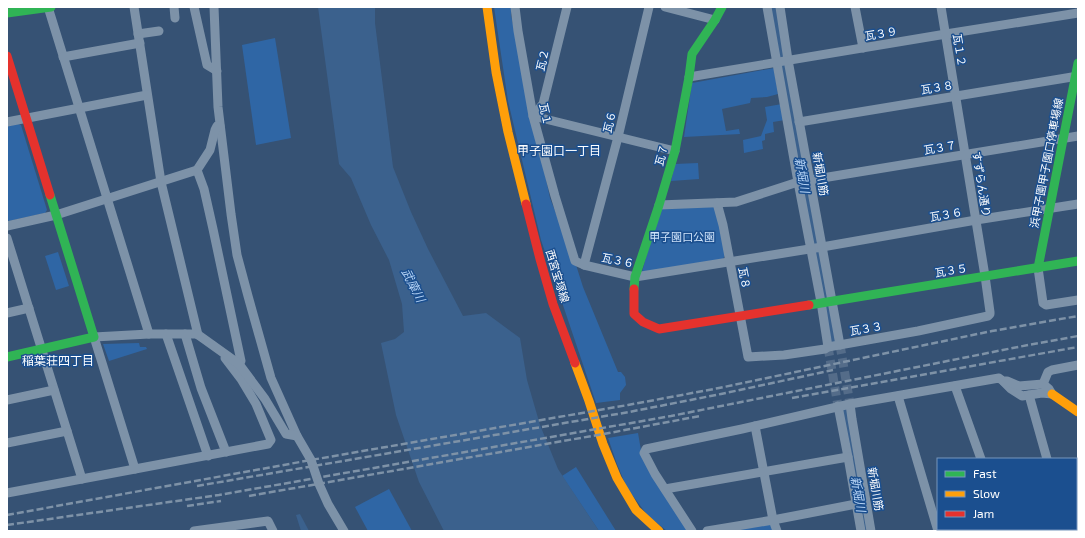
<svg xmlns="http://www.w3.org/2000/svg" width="1085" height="538" font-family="'Exo 2','Noto Sans JP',sans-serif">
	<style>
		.green { fill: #2f66a5 }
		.water { fill: #3b618d }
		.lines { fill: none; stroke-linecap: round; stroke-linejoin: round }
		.river { stroke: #3b618d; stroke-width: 14 }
		.street-tunnel { stroke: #546c89; stroke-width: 9; stroke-dasharray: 9 4.5; stroke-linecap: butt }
		.street { stroke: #7d92a8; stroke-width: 9 }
		.fast { stroke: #30b455; stroke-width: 9 }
		.slow { stroke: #ff9f0a; stroke-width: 9 }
		.jam { stroke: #e5322d; stroke-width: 9 }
		.rail { stroke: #7e92a7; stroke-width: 2.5; stroke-dasharray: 7 3; stroke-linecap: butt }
		.labels { text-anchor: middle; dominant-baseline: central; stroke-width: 3; stroke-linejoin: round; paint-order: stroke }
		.street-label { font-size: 11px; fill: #fff; stroke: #1b4f8f }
		.park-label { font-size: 11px; fill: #cfe3fa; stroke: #1b4f8f }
		.neighbourhood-label { font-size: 12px; fill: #fff; stroke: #1b4f8f }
		.water-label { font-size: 12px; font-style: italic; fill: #b5d3f5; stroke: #1b4f8f }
	</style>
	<rect width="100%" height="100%" fill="#365274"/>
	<g class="green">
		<path d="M494,7H512L511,15L550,198L577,268L583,287L618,372H621L625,377L626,385L620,393V400L596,403L541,240L508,101Z"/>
		<path d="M275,38L291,138L256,145L242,45Z"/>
		<path d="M774,68L778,94L767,97L751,98L750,103L722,109L726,131L739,129L740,134L684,137L692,83Z"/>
		<path d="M782,104L785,120L773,122L774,132L765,134V140L762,141L763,149L744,153L743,140L761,136L767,120L765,107Z"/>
		<path d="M18,124L21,125L47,210L45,213L9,221L7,220V126Z"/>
		<path d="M698,163L699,179L671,181L675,164Z"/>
		<path d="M660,206H712L716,209L725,255L723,259L642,272Z"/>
		<path d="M58,252L69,286L56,290L45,256Z"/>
		<path d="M139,343L140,347H146L147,349L109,361L103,344Z"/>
		<path d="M638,433L642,456L689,531H667L648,516L627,488L617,464L608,438Z"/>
		<path d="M576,467L616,531H599L562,476Z"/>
		<path d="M389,489L412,531H368L355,507Z"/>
		<path d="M770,524L774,531H728Z"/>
	</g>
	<g class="water">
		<path d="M318,7H375V23L393,167L411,212L428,249L463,316L486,313L520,338L527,380L540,425L558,469L599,531H444L419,482L396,415L381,343L395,339L404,332L402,304L389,260L371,225L351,178L339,164Z"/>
		<path d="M300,514L309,531H301L296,515Z"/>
	</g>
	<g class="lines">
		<g class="river">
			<path d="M772,7L833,343"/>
			<path d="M845,410L866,531"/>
		</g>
		<g class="street-tunnel">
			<path d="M840,345L850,404"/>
			<path d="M828,347L838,406"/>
		</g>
		<g class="street">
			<path d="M48,7L149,334"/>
			<path d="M134,7L161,182L198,335"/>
			<path d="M174,7L175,18"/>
			<path d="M194,7L207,65L217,71"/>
			<path d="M214,7L218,107L231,214L237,255L248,296L271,378L297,436L311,460L319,484L328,504L344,531"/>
			<path d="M515,7L518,31L533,116L555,196L575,261L584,265L635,277L822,247L976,220L1078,204"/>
			<path d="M567,7L543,104L533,116L675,151"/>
			<path d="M665,7L715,20"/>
			<path d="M767,7L798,182L821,302L828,347"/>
			<path d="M780,7L788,60L840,345"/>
			<path d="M855,7L863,48"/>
			<path d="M138,34L159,31"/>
			<path d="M63,57L140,43"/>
			<path d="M689,77L946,34L1078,13"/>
			<path d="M7,122L147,95"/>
			<path d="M799,122L1078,76"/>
			<path d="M197,170L210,150L215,130L217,126H220"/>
			<path d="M717,203L723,225L748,357L784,355L825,349L828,347L918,331L988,316L990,314V312L985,276L941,7"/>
			<path d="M659,205L736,202L798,182L1078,136"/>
			<path d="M7,226L56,215L197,170L204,189L213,229L241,361L239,364"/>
			<path d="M7,238L82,479"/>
			<path d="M584,265L618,137L649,7"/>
			<path d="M1038,268L1043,303L1046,305L1078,300"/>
			<path d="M7,313L29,308"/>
			<path d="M166,334L208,456"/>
			<path d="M185,334L201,388L226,452"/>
			<path d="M1004,382L1011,389L1022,396L1042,393L1052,394"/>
			<path d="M1043,384L1048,372L1052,370L1078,365"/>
			<path d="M955,386L981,459"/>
			<path d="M1029,395L1047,459"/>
			<path d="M898,396L938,531"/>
			<path d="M7,400L54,390"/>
			<path d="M850,404L852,419L871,531"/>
			<path d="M838,406L848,457L861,531"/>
			<path d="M755,426L773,520L777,531"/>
			<path d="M7,443L67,431"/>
			<path d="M135,469L268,444L271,440L256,404L241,379L225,358"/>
			<path d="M665,489L848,457"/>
			<path d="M7,493L135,469L94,337L149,334H197L239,364L265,399L286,434L297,436"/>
			<path d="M1076,494H1078"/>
			<path d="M1007,529V531"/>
			<path d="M1068,529V531"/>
			<path d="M194,531L268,521L273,531"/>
			<path d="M692,531L655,474L644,453L646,449L742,429L850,404L999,378L1003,381H1007L1019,386L1043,384L1049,389L1052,394"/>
			<path d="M707,531L773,520L856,504"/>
			<path d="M967,531L972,529"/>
		</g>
		<g class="fast">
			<path d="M7,13L51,7"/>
			<path d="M1038,268L1078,63"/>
			<path d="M634,289L635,277L659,205L675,151L689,77L692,54L715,20L722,7"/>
			<path d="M809,305L1078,261"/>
			<path d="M7,357L94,337L50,195"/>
		</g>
		<g class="slow">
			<path d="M487,7L496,72L508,132L526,204"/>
			<path d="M575,363L589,401L603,444L617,478L636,510L659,531"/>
			<path d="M1052,394L1078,412"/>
		</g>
		<g class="jam">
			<path d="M7,56L50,195"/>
			<path d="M526,204L540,259L553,304L575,363"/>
			<path d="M634,289V314L643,322L659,329L809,305"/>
		</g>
		<g class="rail">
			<path d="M792,398L1078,347"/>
			<path d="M197,486L629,412L721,394L833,370"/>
			<path d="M249,496L609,433L700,416"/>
			<path d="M187,506L221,501"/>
			<path d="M7,515L311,460L628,405L719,388L992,331L1078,316"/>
			<path d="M7,525L219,495L671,416L1028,345L1078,336"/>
		</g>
	</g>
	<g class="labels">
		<g class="street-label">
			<text transform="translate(881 33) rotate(-10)">瓦３９</text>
			<text transform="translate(960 50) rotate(81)">瓦１２</text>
			<text transform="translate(542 60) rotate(-76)">瓦２</text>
			<text transform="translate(937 87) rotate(-9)">瓦３８</text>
			<text transform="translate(546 114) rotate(77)">瓦１</text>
			<text transform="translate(609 122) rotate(-76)">瓦６</text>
			<text transform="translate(940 147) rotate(-10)">瓦３７</text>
			<text transform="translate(661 155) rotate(-75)">瓦７</text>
			<text transform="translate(1046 163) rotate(-79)">浜甲子園甲子園口停車場線</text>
			<text transform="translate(821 174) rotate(80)">新堀川筋</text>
			<text transform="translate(982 184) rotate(81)">すずらん通り</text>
			<text transform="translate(946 214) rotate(-10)">瓦３６</text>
			<text transform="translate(618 260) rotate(11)">瓦３６</text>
			<text transform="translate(951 270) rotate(-9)">瓦３５</text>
			<text transform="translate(558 276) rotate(73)">西宮宝塚線</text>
			<text transform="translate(745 278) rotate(79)">瓦８</text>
			<text transform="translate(866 328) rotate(-10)">瓦３３</text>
			<text transform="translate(876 489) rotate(80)">新堀川筋</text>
		</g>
		<g class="park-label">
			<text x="682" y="236">甲子園口公園</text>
		</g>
		<g class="neighbourhood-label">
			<text x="559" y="150">甲子園口一丁目</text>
			<text x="58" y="360">稲葉荘四丁目</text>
		</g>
		<g class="water-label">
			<text transform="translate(803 175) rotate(80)">新堀川</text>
			<text transform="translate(414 285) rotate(63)">武庫川</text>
			<text transform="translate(859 494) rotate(80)">新堀川</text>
		</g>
	</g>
	<rect width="1085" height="538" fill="none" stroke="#ffffff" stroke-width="16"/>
	<rect x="937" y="458" width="140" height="72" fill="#1b4f8f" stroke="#7695bc"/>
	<rect x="945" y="471" width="20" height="6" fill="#30b455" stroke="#7695bc"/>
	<text x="973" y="478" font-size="12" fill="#ffffff">Fast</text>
	<rect x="945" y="491" width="20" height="6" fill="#ff9f0a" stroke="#7695bc"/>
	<text x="973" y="498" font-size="12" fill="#ffffff">Slow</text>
	<rect x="945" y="511" width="20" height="6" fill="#e5322d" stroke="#7695bc"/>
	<text x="973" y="518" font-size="12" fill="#ffffff">Jam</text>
</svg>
